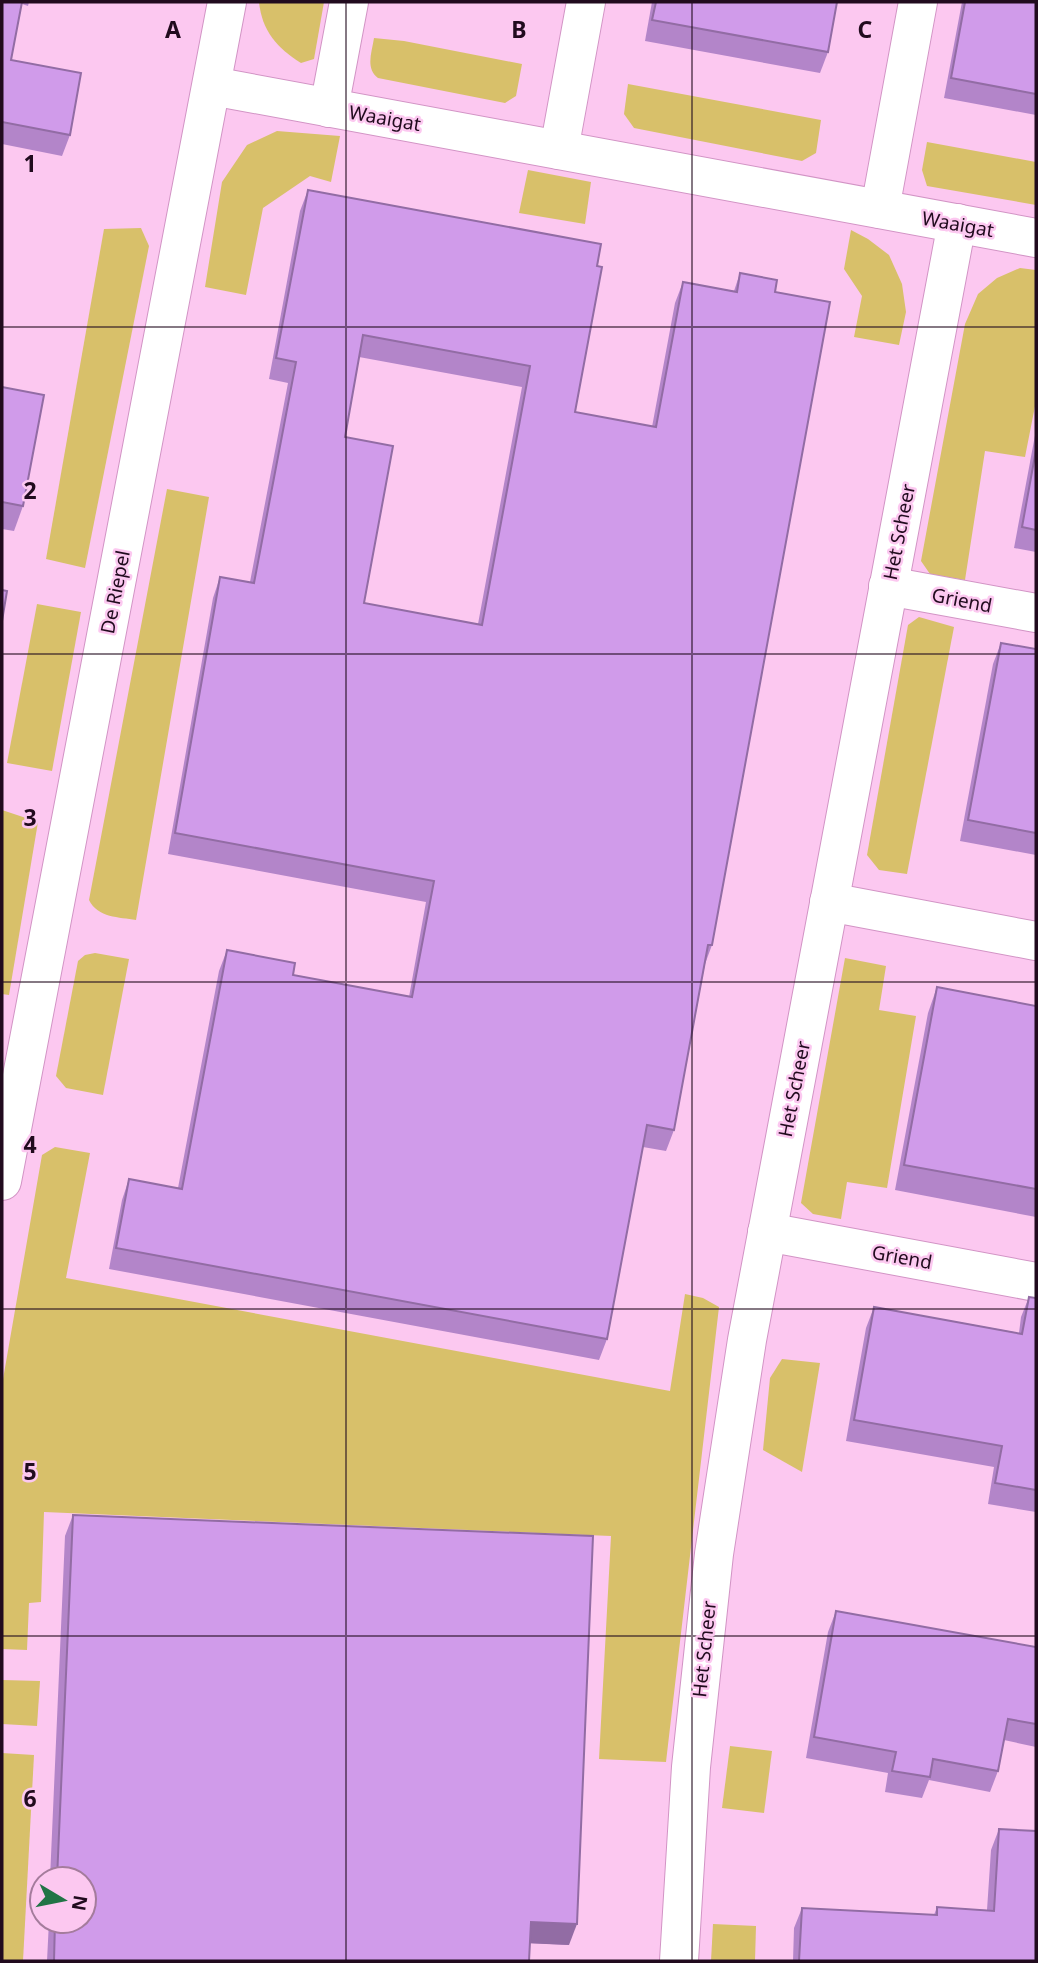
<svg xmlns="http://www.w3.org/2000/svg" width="1038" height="1963" font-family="'Noto Sans',sans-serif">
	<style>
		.green { fill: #d8c06a }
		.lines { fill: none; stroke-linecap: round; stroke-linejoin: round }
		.minor-casing { stroke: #d294c5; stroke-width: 40 }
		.minor { stroke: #fff; stroke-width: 38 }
		.wall { fill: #b385c9; fill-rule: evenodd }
		.shaded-wall { fill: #926ca4 }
		.building { fill: #d09bea; stroke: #926ca4; stroke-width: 2; fill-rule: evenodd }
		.grid { fill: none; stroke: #210b1e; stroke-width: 2; stroke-opacity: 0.55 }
		.labels { text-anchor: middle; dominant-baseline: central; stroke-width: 5; stroke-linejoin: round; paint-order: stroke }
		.street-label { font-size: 19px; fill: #210b1e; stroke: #fcc8f0 }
		.grid-label { font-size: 23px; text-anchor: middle; font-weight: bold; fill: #210b1e; stroke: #fcc8f0; stroke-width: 5; stroke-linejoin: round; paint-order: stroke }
	</style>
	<rect width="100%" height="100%" fill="#fcc8f0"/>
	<g class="green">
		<path d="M259,2H324L314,59L301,63C277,48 262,31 259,2Z"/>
		<path d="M374,38L404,41L522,64L516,96L505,103L378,78C365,68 372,52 374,38Z"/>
		<path d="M628,84L821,120L816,153L802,161L634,128L624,114Z"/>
		<path d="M277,131L340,136L331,182L310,176L263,208L246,295L205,287L222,182L247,145Z"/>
		<path d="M927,142L1036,162V205L927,186L922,170Z"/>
		<path d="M528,170L591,182L585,224L519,213Z"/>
		<path d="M141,228L149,246L85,568L46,559L104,229Z"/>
		<path d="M851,230L868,239L889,255L902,284L906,312L899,345L854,337L862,296L844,269Z"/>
		<path d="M1020,268L1036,270V401L1025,457L985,451L965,580L930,574L921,561L965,324L978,294L997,278Z"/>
		<path d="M167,489L209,497L136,920C119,917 98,918 89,900Z"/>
		<path d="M37,604L81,612L52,771L7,763Z"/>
		<path d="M919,617L954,627L907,874L879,870L867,855L908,625Z"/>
		<path d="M2,810L38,822L9,995L2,994Z"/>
		<path d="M95,953L129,959L103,1095L66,1088L56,1076L78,961L85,955Z"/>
		<path d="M845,958L886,966L879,1010L916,1016L887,1188L847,1182L841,1219L813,1214L801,1203Z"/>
		<path d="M55,1147L90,1153L66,1278L670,1391L685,1294L703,1298L719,1307L666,1762L599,1759L611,1536L44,1512L41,1602L29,1603L27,1650L2,1649V1385L42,1155Z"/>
		<path d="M782,1359L820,1363L802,1472L763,1450L770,1378Z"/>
		<path d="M2,1680L40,1681L37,1726L2,1724Z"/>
		<path d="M730,1746L772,1751L764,1813L722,1808Z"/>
		<path d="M2,1753L34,1755L23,1961H2Z"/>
		<path d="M713,1924L756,1926L755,1961H711Z"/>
	</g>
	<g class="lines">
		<g class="minor-casing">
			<g id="minor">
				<path d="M212,86L1036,238"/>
				<path d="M329,108L349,2"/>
				<path d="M559,150L586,2"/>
				<path d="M880,209L918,2"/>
				<path d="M888,586L1036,613"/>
				<path d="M829,902L1036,941"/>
				<path d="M2,1181L227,2"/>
				<path d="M767,1232L1036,1282"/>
				<path d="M679,1961L691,1767L714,1554L747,1340L957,223"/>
			</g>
		</g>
		<use href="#minor" class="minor"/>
	</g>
	<g class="wall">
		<path d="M2,2H29L28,6L22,4L11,60L70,135L62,156L2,144Z"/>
		<path d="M652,2H837L828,52L820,73L645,41Z"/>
		<path d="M962,2H1036V115L944,98Z"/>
		<path d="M308,190L601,244L575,412L652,427L675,303L683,282L734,291L740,273L775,292L712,945L705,964L674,1130L666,1151L643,1147L607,1339L599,1360L109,1269L122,1200L129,1179L178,1188L219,971L227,950L293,975L409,997L426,902L168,854L213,598L220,577L250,582L288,383L269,379L300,211ZM359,357L522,387L478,624L364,603L345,437Z"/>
		<path d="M2,387L23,506L14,531L2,529Z"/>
		<path d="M1036,430V552L1014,548Z"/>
		<path d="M1001,643L1036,649V855L960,841L993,664Z"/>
		<path d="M937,987L1036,1006V1217L895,1190L928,1013Z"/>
		<path d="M1029,1297L1036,1298V1512L988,1504L994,1467L846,1441L866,1328L874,1307L1019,1333L1021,1317Z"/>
		<path d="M73,1515L569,1945L530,1943L529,1961H47L49,1921H84V1879H50L65,1536Z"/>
		<path d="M836,1611L1036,1647V1747L1004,1740L998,1771L990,1792L929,1780L922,1798L885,1792L888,1773L806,1758L828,1632Z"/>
		<path d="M999,1829L1036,1961H793L794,1928L802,1908L934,1915L937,1907L987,1910L991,1850Z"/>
	</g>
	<path class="shaded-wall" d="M531,1922L577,1924L569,1945L523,1943Z"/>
	<g class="building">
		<path d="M2,2H22L11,60L81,73L70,135L2,122Z"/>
		<path d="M656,2H837L828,52L652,20Z"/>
		<path d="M965,2H1036V94L951,78Z"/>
		<path d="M308,190L601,244L597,266L602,267L575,412L656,427L683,282L737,292L740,273L777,280L775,292L830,302L712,945H708L674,1130L647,1125L607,1339L116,1248L129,1179L182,1189L227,950L295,963L293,975L412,997L434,881L175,833L220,577L254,583L296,362L276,358ZM363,335L530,366L482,625L364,603L393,446L345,437Z"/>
		<path d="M2,387L44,395L23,506L2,502Z"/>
		<path d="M1036,450V530L1022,527Z"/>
		<path d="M2,590L7,591L2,621Z"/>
		<path d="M1001,643L1036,649V833L968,820Z"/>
		<path d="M937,987L1036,1006V1189L904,1165Z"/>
		<path d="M1029,1297L1036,1298V1490L995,1483L1002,1446L854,1420L874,1307L1022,1334Z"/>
		<path d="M73,1515L593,1536L577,1924L531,1922L529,1961H54L55,1921H84V1879H57Z"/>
		<path d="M836,1611L1036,1647V1724L1008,1719L998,1771L933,1759L930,1777L892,1771L896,1752L814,1737Z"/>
		<path d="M999,1829L1036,1831V1961H799L802,1908L937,1915V1907L994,1911Z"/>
	</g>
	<path class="grid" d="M346,2V1961M692,2V1961M2,327H1036M2,654H1036M2,982H1036M2,1309H1036M2,1636H1036"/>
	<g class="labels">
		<g class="street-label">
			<text transform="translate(385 118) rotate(10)">Waaigat</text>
			<text transform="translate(958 224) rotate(10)">Waaigat</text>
			<text transform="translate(899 532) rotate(-79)">Het Scheer</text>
			<text transform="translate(115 592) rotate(-79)">De Riepel</text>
			<text transform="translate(962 600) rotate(11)">Griend</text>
			<text transform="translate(794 1089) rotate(-79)">Het Scheer</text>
			<text transform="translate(902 1257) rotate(10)">Griend</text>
			<text transform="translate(704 1649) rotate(-84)">Het Scheer</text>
		</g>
	</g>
	<g class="grid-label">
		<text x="173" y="38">A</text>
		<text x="519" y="38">B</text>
		<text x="865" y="38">C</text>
		<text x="30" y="172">1</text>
		<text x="30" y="499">2</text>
		<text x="30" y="826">3</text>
		<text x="30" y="1153">4</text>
		<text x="30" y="1480">5</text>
		<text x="30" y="1807">6</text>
	</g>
	<rect width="1038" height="1963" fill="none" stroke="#210b1e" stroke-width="7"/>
	<g transform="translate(63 1900) rotate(100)"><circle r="33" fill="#fcc8f0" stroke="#a47c9c" stroke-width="2"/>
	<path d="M0-5L12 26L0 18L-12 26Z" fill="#217446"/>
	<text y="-10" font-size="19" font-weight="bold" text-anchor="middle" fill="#210b1e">N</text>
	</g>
</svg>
